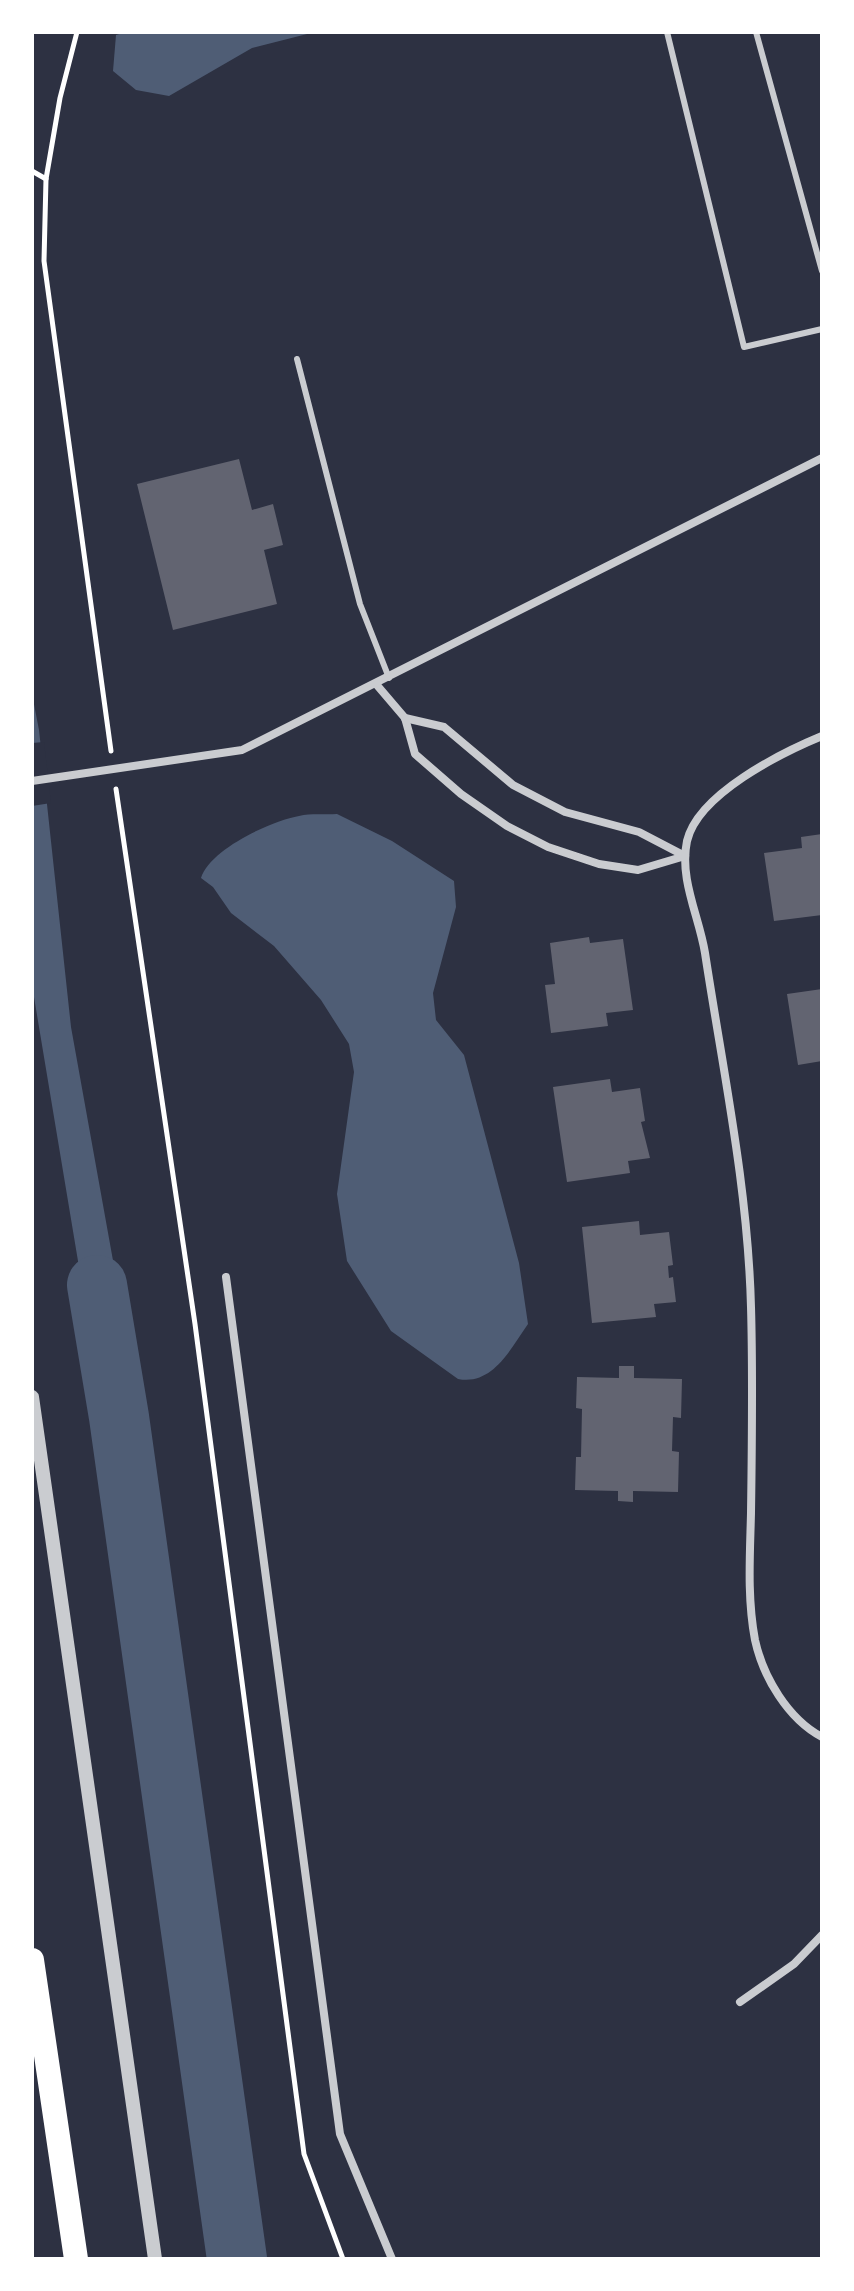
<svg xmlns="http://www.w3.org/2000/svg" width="854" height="2291" font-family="Helvetica,sans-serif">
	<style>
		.water { fill: #4f5d75 }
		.pier { fill: #2d3142 }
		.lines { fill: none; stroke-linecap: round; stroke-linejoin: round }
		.river { stroke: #4f5d75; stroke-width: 60 }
		.building { fill: #626471 }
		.path { stroke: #fff; stroke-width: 5 }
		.service { stroke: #caccd0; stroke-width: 6 }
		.minor { stroke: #caccd0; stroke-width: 8 }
		.tertiary { stroke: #caccd0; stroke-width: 14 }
		.motorway { stroke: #fff; stroke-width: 24 }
	</style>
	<rect width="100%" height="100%" fill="#2d3142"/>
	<g class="water">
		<path d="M126,32H315L252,48L169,96L136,90L113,71L116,35Z"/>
		<path d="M32,694L39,730L71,1027L130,1355L111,1367L91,1339L32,985Z"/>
		<path d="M337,814L392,841L454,881L456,907L433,993L436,1020L464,1055L519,1263L528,1324C511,1348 493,1386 458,1379L391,1331L347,1261L337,1194L354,1072L349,1044L321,1000L274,946L231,913L213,887L201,878C210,849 271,821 299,816C311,813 325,815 337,814Z"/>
	</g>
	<g class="pier">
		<path d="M44,742L51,803L32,806V743Z"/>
		<path d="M117,1266L123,1297L81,1304L75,1271Z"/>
	</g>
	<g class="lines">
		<path class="river" d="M97,1285L119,1417L237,2259"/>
	</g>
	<g class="building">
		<path d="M239,459L252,510L273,504L283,545L264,550L277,604L173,630L137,484Z"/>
		<path d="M822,834V915L774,921L764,853L802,848L801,837Z"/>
		<path d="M589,937L590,943L623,939L633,1010L606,1013L608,1026L551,1033L545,985L555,984L550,943Z"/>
		<path d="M822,989V1061L798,1065L787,994Z"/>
		<path d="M610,1079L612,1092L640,1088L645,1121L641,1122L650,1158L628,1161L630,1173L567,1182L553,1087Z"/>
		<path d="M639,1221L640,1235L669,1232L673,1265L668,1266L669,1278L673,1277L676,1302L654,1304L656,1317L592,1323L582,1227Z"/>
		<path d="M619,1366H634V1378L682,1379L681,1418L673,1417L672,1451L679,1452L678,1492L633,1491V1502L618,1501V1491L575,1490L576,1457H581L582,1409L576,1408L577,1377L619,1378Z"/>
	</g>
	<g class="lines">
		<g class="path">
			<path d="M77,32L60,98L46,179L44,261L111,751"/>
			<path d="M32,171L46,179"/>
			<path d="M116,789L195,1324L304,2154L343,2259"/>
		</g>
		<g class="service">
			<path d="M667,32L744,347L822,329"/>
			<path d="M756,32L822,271"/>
			<path d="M297,359L360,604L389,678"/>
		</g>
		<g class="minor">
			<path d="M376,684L405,718L415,754L461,794L507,826L548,847L599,864L638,870L685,856"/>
			<path d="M405,718L444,727L513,785L565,812L639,832L685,856"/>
			<path d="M822,736C781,753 698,794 687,841C679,879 699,916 705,953C723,1071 748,1188 751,1307C753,1376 752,1445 751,1513C750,1555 747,1598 755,1640C763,1677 788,1719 822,1737"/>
			<path d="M32,781L242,750L822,458"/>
			<path d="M226,1277L340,2134L392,2259"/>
			<path d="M740,2002L794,1964L822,1935"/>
		</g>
		<path class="tertiary" d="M32,1397L155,2259"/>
		<path class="motorway" d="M32,1960L76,2259"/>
	</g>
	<rect width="854" height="2291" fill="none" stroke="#ffffff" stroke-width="68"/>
</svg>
